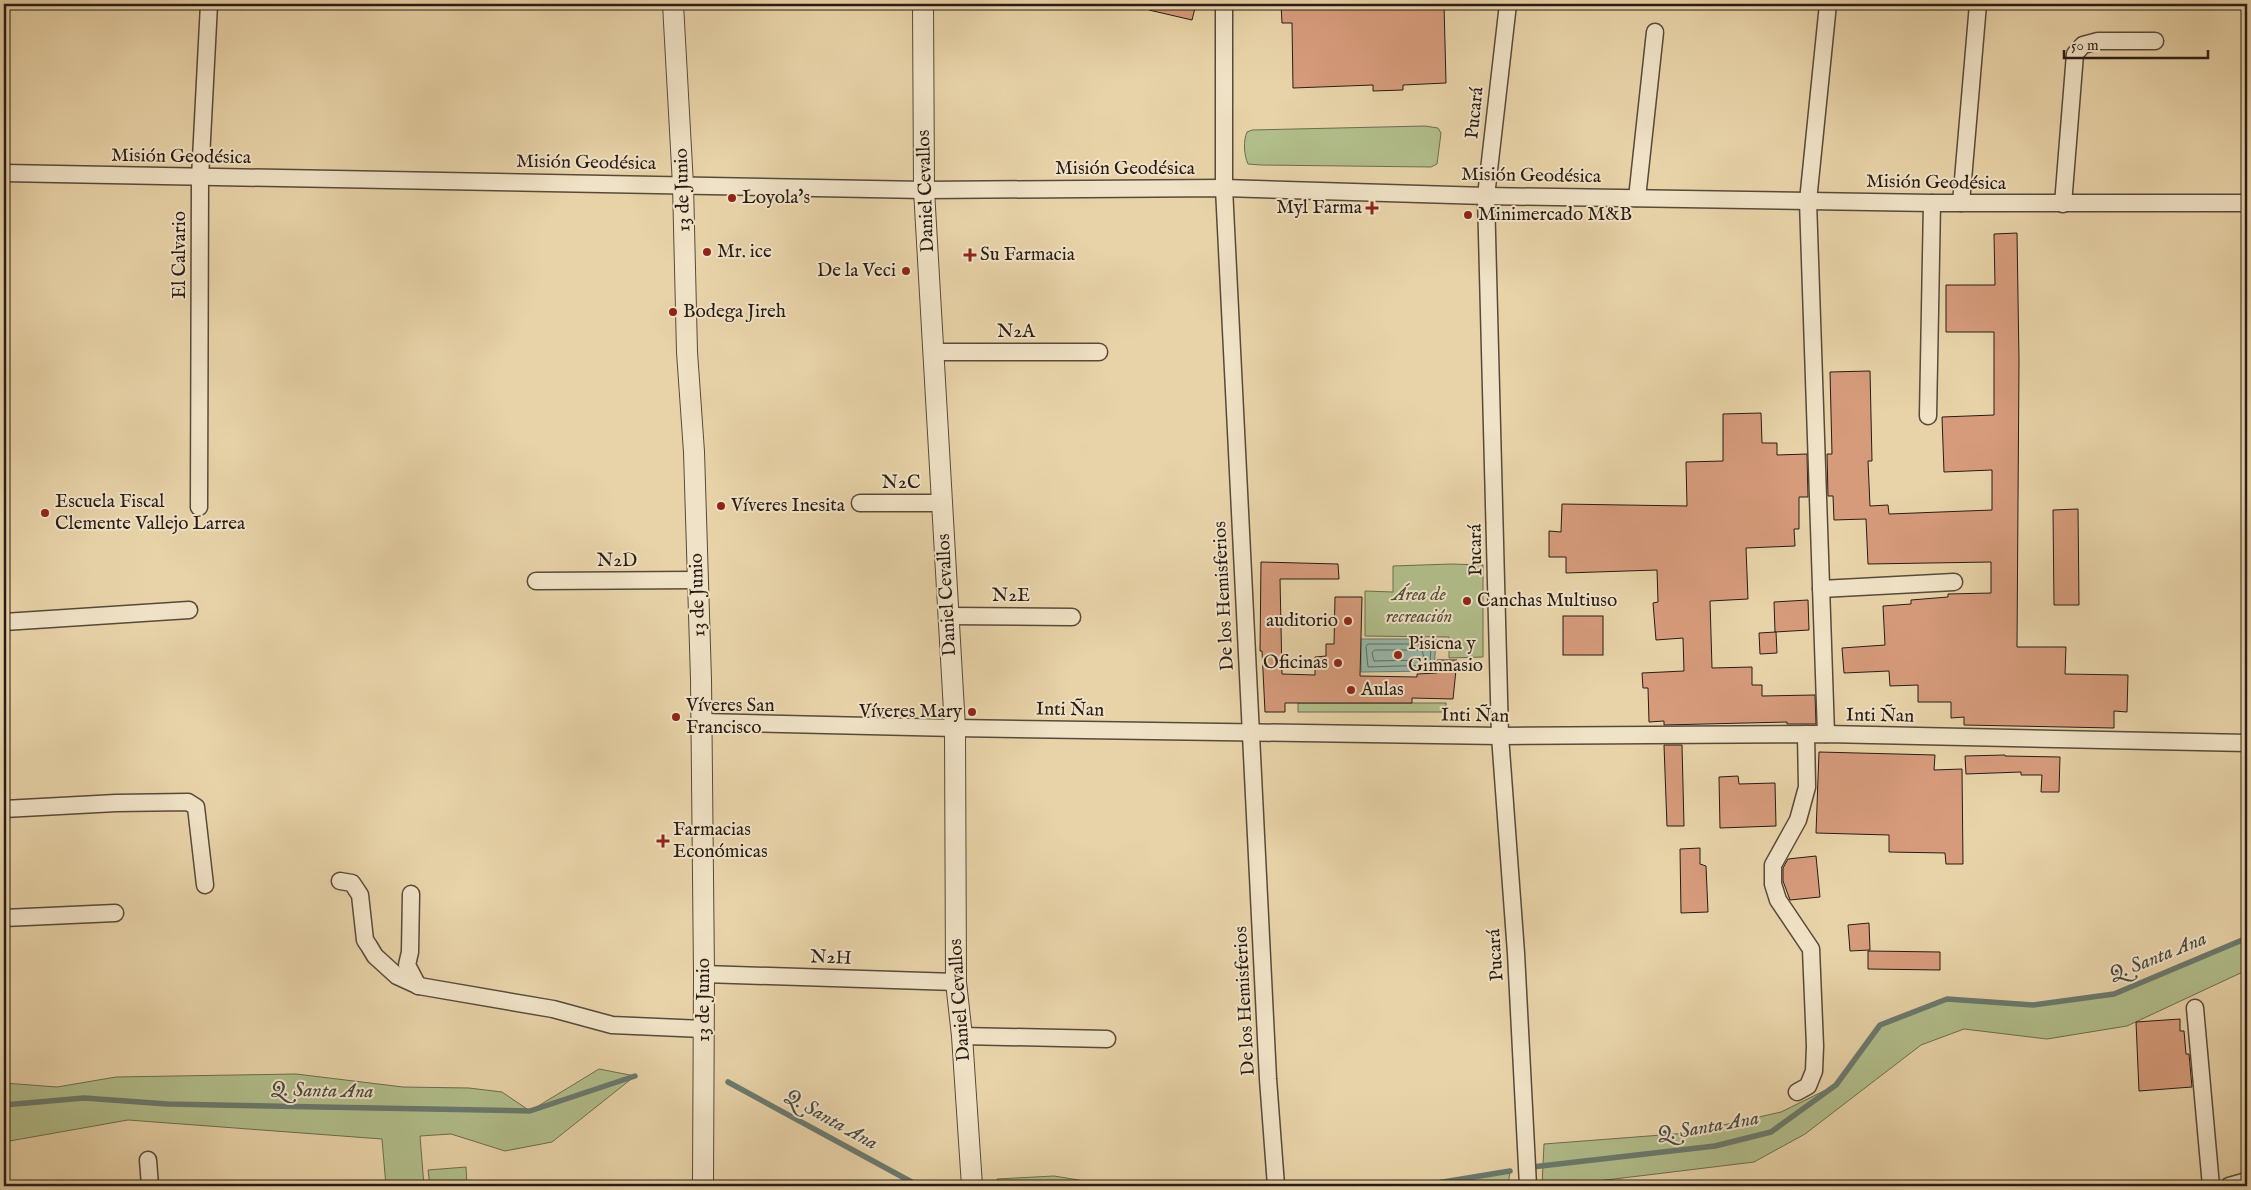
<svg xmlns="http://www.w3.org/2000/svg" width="2251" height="1190" font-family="'IM FELL English',serif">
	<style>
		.green { fill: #b1be8b; stroke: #6c6d50 }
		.water { fill: #97b8a9; stroke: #6b7a6e }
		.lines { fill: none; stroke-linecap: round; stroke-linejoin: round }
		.shore { stroke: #606a60; stroke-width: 1 }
		.stream { stroke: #6b7a6e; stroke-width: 5.5 }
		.building { fill: #d69b7b; stroke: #281c16 }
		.minor-casing { stroke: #584a3a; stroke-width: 19 }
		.tertiary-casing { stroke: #584a3a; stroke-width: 22 }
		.minor { stroke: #f0e2c6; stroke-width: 16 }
		.tertiary { stroke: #f0e2c6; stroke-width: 20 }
		.poi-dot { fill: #8f2418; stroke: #f0e2c6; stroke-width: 2 }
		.labels { text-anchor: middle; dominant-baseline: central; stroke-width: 4; stroke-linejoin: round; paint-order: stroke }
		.street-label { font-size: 19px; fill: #281c16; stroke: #f0e2c6 }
		.poi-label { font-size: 19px; fill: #281c16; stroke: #f0e2c6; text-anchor: start }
		.park-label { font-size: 19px; font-style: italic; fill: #514d39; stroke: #f0e2c6 }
		.water-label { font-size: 20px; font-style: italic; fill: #494b42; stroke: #f0e2c6 }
	</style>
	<rect width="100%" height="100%" fill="#e8d3a8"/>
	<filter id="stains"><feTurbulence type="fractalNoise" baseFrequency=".004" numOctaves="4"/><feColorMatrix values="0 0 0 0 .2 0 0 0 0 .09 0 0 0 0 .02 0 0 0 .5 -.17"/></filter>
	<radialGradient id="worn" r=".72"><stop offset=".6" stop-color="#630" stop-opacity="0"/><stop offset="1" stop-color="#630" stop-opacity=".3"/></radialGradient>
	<g class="green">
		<path d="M1425,126L1438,128L1441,133L1437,164L1431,167L1261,165L1248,164C1244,155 1243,141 1247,132L1252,130Z"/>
		<path d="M1451,564L1483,565V657L1449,658V637L1365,636V591L1393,592V566Z"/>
		<rect x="1298" y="703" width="148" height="9"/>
		<path d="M2247,938V970L2127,1026L2047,1039L1964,1029L1921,1045L1805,1134L1754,1162L1557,1186H1542L1544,1144L1688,1133L1781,1112L1836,1085L1880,1025L1947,999L2033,1005L2114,994Z"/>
		<path d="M599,1069L635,1076L552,1142L505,1151L451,1134L420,1136L424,1186H386L382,1139L128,1120L4,1142V1083L57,1087L116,1077L296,1074L403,1087L469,1088L502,1092L530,1111Z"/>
		<path d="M466,1167L467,1186H430L428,1170Z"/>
		<path d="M1510,1171L1508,1186H1419Z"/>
		<path d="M1054,1176L1116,1186H996L997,1179Z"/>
	</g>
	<path class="water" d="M1361,639H1436L1434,671L1361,672Z"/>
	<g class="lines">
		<g class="shore">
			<path d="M1368,644H1429L1431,647L1430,665L1368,667L1366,647Z"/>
			<path d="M1375,650H1422L1424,658L1421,660L1374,661L1372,653Z"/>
		</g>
		<g class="stream">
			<path d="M728,1082L919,1186"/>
			<path d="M4,1105L84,1098L167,1104L530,1111L635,1076"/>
			<path d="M1532,1167L1715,1146L1771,1132L1836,1085L1880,1025L1947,999L2033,1005L2114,994L2247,938"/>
			<path d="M1419,1186L1510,1171"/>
		</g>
	</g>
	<g class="building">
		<path d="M1150,4H1196L1192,20L1149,10Z"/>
		<path d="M1281,4H1444L1446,83L1403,85V90L1373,91V85L1293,88L1292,23H1282Z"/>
		<path d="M2017,233L2019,361L2017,647H2066L2065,674L2128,675L2127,712L2114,711V728L1964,725V717L1951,718V702H1918V685L1890,686L1889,671L1844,673L1842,648L1885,645L1883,606L1911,604V600L1948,597V594L1991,593V562L1868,564L1866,519L1834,520L1833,496H1828L1827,454H1832L1830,372L1870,371L1872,461H1868L1870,506L1888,505L1889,514L1992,510V470L1944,472L1942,417L1994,415V332H1946V285H1995L1994,234Z"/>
		<path d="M1761,413L1762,443H1777V455L1807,454L1808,497H1799V529H1794L1795,546L1746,548L1748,599L1710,601L1712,668L1752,667V685H1762V696L1815,695L1816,724H1787V722L1664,725V721L1649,722L1648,688H1643L1642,673L1684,671L1683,638L1656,640L1653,603L1658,602L1657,570L1566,573V557H1549V531L1561,532L1562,504L1687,506L1686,462L1723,461V414Z"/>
		<path d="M2078,509L2079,605H2054L2053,510Z"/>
		<path d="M1261,562L1338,564L1339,579H1280L1282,674L1315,675V657L1326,656V644H1334L1335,597H1362L1360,676L1417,677V674L1437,673V660H1457L1453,699L1412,698V703H1285V712H1265L1262,651H1260Z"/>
		<path d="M1808,600L1809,630L1775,632L1774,602Z"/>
		<rect x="1563" y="616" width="40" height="39"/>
		<path d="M1776,632L1777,653L1760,654L1759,633Z"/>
		<path d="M1664,745H1682L1684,826H1667Z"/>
		<path d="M1819,752L1935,755L1934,770L1962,769L1963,864H1946L1945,853L1889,852V835L1816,833Z"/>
		<path d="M2005,755V756L2060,757L2059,792H2041L2042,775H2021V772L1966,774L1965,756Z"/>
		<path d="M1738,776L1739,784L1775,783L1776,826L1720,828L1719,777Z"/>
		<path d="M1700,848V864L1706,866L1708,912L1681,913L1680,849Z"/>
		<path d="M1816,856L1820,897L1790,900L1783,881V868L1788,859Z"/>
		<path d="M1869,923L1870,950L1850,951L1848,925Z"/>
		<path d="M1868,951L1940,952V970L1868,969Z"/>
		<path d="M2180,1019V1031H2184L2186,1054H2189L2192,1087L2139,1091L2136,1022Z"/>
	</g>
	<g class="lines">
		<g class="minor-casing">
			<g id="minor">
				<path d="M1224,4V188L1268,1079L1276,1186"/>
				<path d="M1508,4L1486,196L1500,736L1516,953L1528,1186"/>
				<path d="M4,173L924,190L1224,188L1486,196L1932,203H2247"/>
				<path d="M1637,198L1655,32"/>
				<path d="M1961,203L1978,4"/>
				<path d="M2063,204L2075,54L2083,45L2098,41H2155"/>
				<path d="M933,352H1099"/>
				<path d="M1928,416L1932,203"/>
				<path d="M860,503H942"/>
				<path d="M199,507L200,178L209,4"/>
				<path d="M536,581L698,580"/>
				<path d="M1821,589L1954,582"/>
				<path d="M949,616L1072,617"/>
				<path d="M4,622L189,610"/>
				<path d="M702,722L955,728L1500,736L1826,734L2247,743"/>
				<path d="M1826,734L1808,201L1828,4"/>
				<path d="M4,809L116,803L188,802L196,807L205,885"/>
				<path d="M340,881L352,883L360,895L365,940L369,946L375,956L397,976L419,986L553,1009L612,1025L703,1029"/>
				<path d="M411,894L410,952L407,965L418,986"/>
				<path d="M4,918L115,913"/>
				<path d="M704,974L956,982"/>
				<path d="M2195,1008L2211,1186"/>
				<path d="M962,1036L1107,1039"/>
				<path d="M1797,1092L1808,1086L1814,1071L1815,1046L1811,949L1778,900L1773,884V865L1798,820L1807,787L1806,734"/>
				<path d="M148,1160L150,1186"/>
				<path d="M2229,1186L2247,1181"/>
			</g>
		</g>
		<g class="tertiary-casing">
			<g id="tertiary">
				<path d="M673,4L683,185L687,352L694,452L701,679L704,974L703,1186"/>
				<path d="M923,4L924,190L955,728L956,982L962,1036L972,1186"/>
			</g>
		</g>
		<use href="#minor" class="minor"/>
		<use href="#tertiary" class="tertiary"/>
	</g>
	<g class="poi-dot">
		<circle cx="732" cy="198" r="5"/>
		<path d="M1369.5 200.5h5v5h5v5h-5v5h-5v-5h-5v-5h5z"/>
		<circle cx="1468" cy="215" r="5"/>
		<circle cx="707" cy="252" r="5"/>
		<path d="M967.5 247.5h5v5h5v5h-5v5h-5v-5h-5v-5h5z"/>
		<circle cx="906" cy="271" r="5"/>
		<circle cx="673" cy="312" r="5"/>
		<circle cx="721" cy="506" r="5"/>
		<circle cx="45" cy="513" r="5"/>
		<circle cx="1467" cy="601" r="5"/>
		<circle cx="1348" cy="621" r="5"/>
		<circle cx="1398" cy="655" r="5"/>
		<circle cx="1338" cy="663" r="5"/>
		<circle cx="1351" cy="690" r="5"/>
		<circle cx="972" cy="712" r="5"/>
		<circle cx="676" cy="717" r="5"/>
		<path d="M660.5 833.5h5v5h5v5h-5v5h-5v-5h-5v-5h5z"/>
	</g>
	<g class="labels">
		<g class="street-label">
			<text transform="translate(1475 113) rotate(-84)">Pucará</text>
			<text transform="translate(181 157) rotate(1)">Misión Geodésica</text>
			<text transform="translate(586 163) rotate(1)">Misión Geodésica</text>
			<text x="1125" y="169">Misión Geodésica</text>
			<text transform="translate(1531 176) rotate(1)">Misión Geodésica</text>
			<text transform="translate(1936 183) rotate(1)">Misión Geodésica</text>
			<text transform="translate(683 190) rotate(-92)">13 de Junio</text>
			<text transform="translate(926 191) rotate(-92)">Daniel Cevallos</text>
			<text transform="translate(180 255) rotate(-90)">El Calvario</text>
			<text x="1016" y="332">N2A</text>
			<text x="901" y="483">N2C</text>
			<text transform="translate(1476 550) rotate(-91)">Pucará</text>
			<text x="617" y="561">N2D</text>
			<text transform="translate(698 595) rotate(-92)">13 de Junio</text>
			<text transform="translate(947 595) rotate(-93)">Daniel Cevallos</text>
			<text x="1011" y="596">N2E</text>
			<text transform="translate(1224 596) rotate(-93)">De los Hemisferios</text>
			<text transform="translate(1070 710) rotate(1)">Inti Ñan</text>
			<text transform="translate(1475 716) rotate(1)">Inti Ñan</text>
			<text transform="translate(1880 716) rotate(1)">Inti Ñan</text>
			<text transform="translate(1496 955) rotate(-94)">Pucará</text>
			<text transform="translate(831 958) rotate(2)">N2H</text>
			<text transform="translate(704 1000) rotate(-90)">13 de Junio</text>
			<text transform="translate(960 1000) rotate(-94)">Daniel Cevallos</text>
			<text transform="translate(1245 1001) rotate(-93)">De los Hemisferios</text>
		</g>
		<g class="poi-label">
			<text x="742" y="198">Loyola's</text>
			<text x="1362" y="208" text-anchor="end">Myl Farma</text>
			<text x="1478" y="215">Minimercado M&amp;B</text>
			<text x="717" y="252">Mr. ice</text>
			<text x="980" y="255">Su Farmacia</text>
			<text x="896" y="271" text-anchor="end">De la Veci</text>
			<text x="683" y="312">Bodega Jireh</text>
			<text x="55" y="502">Escuela Fiscal<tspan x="55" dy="22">Clemente Vallejo Larrea</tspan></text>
			<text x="731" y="506">Víveres Inesita</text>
			<text x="1477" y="601">Canchas Multiuso</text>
			<text x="1338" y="621" text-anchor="end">auditorio</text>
			<text x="1408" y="644">Pisicna y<tspan x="1408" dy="22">Gimnasio</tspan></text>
			<text x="1328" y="663" text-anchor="end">Oficinas</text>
			<text x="1361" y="690">Aulas</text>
			<text x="686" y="706">Víveres San<tspan x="686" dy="22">Francisco</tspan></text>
			<text x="962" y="712" text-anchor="end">Víveres Mary</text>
			<text x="673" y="830">Farmacias<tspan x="673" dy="22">Económicas</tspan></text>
		</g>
		<g class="park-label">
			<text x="1419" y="595">Área de<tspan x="1419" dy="22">recreación</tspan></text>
		</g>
		<g class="water-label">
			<text transform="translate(2158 957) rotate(-22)">Q. Santa Ana</text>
			<text transform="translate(322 1091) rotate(1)">Q. Santa Ana</text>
			<text transform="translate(831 1120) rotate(29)">Q. Santa Ana</text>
			<text transform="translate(1708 1127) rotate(-10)">Q. Santa Ana</text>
		</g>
	</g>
	<rect width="2251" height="1190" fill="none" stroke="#e8d3a8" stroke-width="20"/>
	<rect x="5" y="5" width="2241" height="1180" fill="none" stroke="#281c16" stroke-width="2.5"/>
	<rect x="10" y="10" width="2231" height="1170" fill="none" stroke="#281c16"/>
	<path d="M2064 50v8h144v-8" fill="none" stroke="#281c16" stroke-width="2.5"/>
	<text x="2071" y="50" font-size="15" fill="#281c16" stroke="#f0e2c6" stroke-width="4" paint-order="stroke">50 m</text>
	<rect width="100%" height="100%" filter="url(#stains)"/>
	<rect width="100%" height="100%" fill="url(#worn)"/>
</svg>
